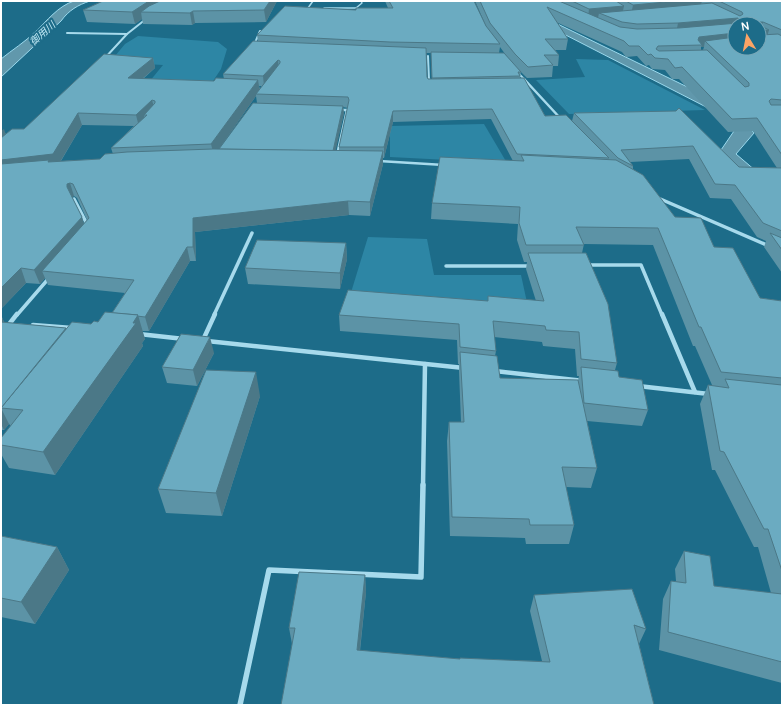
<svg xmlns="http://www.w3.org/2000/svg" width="783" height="706" font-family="Manrope,'Noto Sans JP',sans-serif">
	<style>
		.green { fill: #2d86a5 }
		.water { fill: #6198ac; stroke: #9ad9ed }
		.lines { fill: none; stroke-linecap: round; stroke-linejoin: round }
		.lane { stroke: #a7daec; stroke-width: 1.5 }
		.street-far4 { stroke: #a7daec; stroke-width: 2 }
		.street-far3 { stroke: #a7daec; stroke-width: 2.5 }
		.street-far2 { stroke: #a7daec; stroke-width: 3.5 }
		.street-far1 { stroke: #a7daec; stroke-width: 4.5 }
		.street { stroke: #a7daec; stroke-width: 5.5 }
		.wall { fill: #5c93a6; fill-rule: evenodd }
		.shaded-wall { fill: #4b7887 }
		.building { fill: #6babc1; stroke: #4b7887; fill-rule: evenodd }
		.labels { text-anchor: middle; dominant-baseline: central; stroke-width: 4; stroke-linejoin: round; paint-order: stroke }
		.far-water-label { font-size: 10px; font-style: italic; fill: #c1e9f5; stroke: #1d6c89 }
	</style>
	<rect width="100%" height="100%" fill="#1d6c89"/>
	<g class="green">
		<path d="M138,36L218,42L227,49L221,69L209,87H145L163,65L110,62L125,44Z"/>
		<path d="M576,59L608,60L705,110L569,114L536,80L585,77Z"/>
		<path d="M484,124L507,163L390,157V126Z"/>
		<path d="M368,237L427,239L434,275H521L528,307L349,299Z"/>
	</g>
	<g class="water">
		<path d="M74,1H90C78,5 69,10 61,21L1,77V59C12,50 25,42 35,32C47,21 58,6 74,1Z"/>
		<path d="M537,14L708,97L741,116L754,133L736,154L763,177L782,206L725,158L721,150L734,131L710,109L552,28Z"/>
	</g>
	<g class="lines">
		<g class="lane">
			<path d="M311,8H308L313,1"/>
			<path d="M324,8H356L362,3L361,1"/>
		</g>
		<g class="street-far4">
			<path d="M67,33L127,34"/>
			<path d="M254,45L260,31"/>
			<path d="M428,56L429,80"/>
			<path d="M104,59L127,34L146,19"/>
			<path d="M517,72L525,80"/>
		</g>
		<g class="street-far3">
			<path d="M429,79V83"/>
			<path d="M524,79L561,119"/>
			<path d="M337,155L347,110H339"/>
			<path d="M379,161L444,165"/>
		</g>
		<g class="street-far2">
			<path d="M658,198L769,246"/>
			<path d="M74,199L88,226"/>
			<path d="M586,265H641L662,315"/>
			<path d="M446,266H532"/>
			<path d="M17,315L49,278"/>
			<path d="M214,315L252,233"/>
		</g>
		<g class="street-far1">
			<path d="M662,314L695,392"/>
			<path d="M10,323L17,314"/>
			<path d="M33,325L72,328"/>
			<path d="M139,334L184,339"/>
			<path d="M203,340L215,314"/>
			<path d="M207,341L464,368"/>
			<path d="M495,371L584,381"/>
			<path d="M638,386L709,394"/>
			<path d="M423,486L425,364"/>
		</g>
		<path class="street" d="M240,705L269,570L421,577L423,485"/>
	</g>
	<g class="wall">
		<path d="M103,1H277L266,22L195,23L192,25L143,24L142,19L135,24L87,22L83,10Z"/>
		<path d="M385,1H474L486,26L475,1H782V273L764,247L766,241L757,237L731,199L710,198L689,159L630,162L633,166V169L675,217L714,247L760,298L782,301V683L659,650L663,599L671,581H676L675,569L684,551L714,586L771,593L758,547H754L715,470H712L700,404L708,385H712L695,346H693L653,245L584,244L582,253L617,363L615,370L619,377L648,410L642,426L587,421L597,468L591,488L566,487L574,525L569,544H526L525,538L450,536L447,441L449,422H461L459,371V364H458L457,340L340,331L339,315L487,301H536L526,269L527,262H524L517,240L518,224L431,219L432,203L513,161L491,119L393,122L384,158H383V164L370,216L349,215L195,232L196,261H190L149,331H142L145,339L142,343L143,346L55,475L9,468L1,454V438L11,426L9,424L4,430H1V315L4,322L66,328V329L91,324L98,322L112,313L125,293L48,285L45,278L40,284L26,283L1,309V129L6,134L24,129L153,58L155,68L143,79L214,81L224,79L223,74L258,41L257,35L356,10L388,8ZM556,22L622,52L626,57L637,56L646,66L649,65L652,69L665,70L672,79H679L728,132L753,131L777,168L739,167L676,111L574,113L572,121L545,116L520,78L521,72L520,71L527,78L552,77L553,66H558L559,55L555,50H566L568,39ZM735,24L759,48H735ZM500,47L511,62L499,53ZM701,47H704L703,50H701ZM426,53H431L432,79H428L427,77ZM259,86H262L260,89ZM256,96L257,103L219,149ZM343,107L348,108L339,147V151H335L344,113ZM82,125L134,126L111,148L113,154L100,159L61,161ZM74,196L77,198L87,220L84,224L82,217L72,197ZM494,337L542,342L543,346L575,349L577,376H579L578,380L500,378L495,356L496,351Z"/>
		<path d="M346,243L347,259L340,289L248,284L245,268Z"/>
		<path d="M214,353L197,386L167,383L162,367Z"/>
		<path d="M260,396L222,516L166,513L158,489Z"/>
		<path d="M1,536L57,547L69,570L35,624L1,617Z"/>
		<path d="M365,575L366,592L360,651L460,659L542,661L530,611L534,595L646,629L639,644L654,705L292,644L289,628Z"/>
	</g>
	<g class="shaded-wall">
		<path d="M149,1H176L141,12L142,19L135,24L132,12Z"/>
		<path d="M270,1H277L266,22L264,10Z"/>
		<path d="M677,1H702L700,8L631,15L633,5Z"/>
		<path d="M624,6L622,15L599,13L598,18H588L589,9Z"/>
		<path d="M193,11L195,23L192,25L190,13Z"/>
		<path d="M738,18L736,24L676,34L678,23Z"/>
		<path d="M760,22H763L760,32Z"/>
		<path d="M761,30H769L766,40L759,41L760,32Z"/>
		<path d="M735,33V43L705,41L704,47H701L702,45L698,40L699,37Z"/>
		<path d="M153,58L155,68L130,89L128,78Z"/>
		<path d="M278,60L279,70L264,86L263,76Z"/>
		<path d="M258,80L260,92L256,94V96L214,156L211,144Z"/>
		<path d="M152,100L155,111L144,115L145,121L139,127L136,115Z"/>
		<path d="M343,106L344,113L334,158L333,151Z"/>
		<path d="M393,111V122L384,158V147Z"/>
		<path d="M78,113L82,125L57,167L1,173V160Z"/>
		<path d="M4,129L8,141L1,148V131Z"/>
		<path d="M383,151V164L370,216V202Z"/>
		<path d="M70,183L74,196L71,198L67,187V184Z"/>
		<path d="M348,201L349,215L195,232L196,261L193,247V218Z"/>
		<path d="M82,217L86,231L42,271L45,278L40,284L34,270Z"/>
		<path d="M346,243L347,259L340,289V273Z"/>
		<path d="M187,247L190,261L149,331L145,317Z"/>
		<path d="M21,268L26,283L1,309V288Z"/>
		<path d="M1,315L7,328L1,335Z"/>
		<path d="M138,315L145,339L142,343L143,346L55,475L43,452Z"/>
		<path d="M66,328L72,344L1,408L9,424L4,430L1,424V408Z"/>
		<path d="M210,337L214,353L197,386L193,370Z"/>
		<path d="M256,372L260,396L222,516L216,493Z"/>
		<path d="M57,547L69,570L35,624L21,602Z"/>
		<path d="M365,575L366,592L358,666L357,650Z"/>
	</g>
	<g class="building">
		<path d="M103,1H149L132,12L83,10Z"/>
		<path d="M160,1H270L264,10L193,11L190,13L141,12L149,6Z"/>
		<path d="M389,1H474L486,26L500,44L390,42L257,35L285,6L356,10V8H393Z"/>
		<path d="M480,1H559L620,27L637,29L679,28L738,23L740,20L738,18L678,23L637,24L622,22L599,13L712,3L740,16L743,14L742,12L719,1H782V30L763,22H760L761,26L769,30H761L760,32L761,35L778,34L782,36V100L771,99L769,101L771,105H782V155L757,118L732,119L682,67L675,68L668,59L655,58L651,54L648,55L639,46H629L624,41L547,7L568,39H545L559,55H544L553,65L528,67L515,54L490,23ZM735,24H759V48H735V37L705,41L749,83V86L745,87L707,50L659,51L656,49L658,46L702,45L698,40L699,37L735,33Z"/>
		<path d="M572,1H616L624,6L589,9Z"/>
		<path d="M626,1H677L633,5Z"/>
		<path d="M253,41L426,48L427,77L428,79L524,78L545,116L566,115L609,158L517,154L492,109L393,111L384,147H339L349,100L348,97L256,94L280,63V61L278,60L263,76L223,74Z"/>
		<path d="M431,52L504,53L521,72H518L520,76L432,78Z"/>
		<path d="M104,54L153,58L128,78L214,81L216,78L258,80L211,144L111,148L147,115H144L155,103V101L152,100L136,115L78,113L53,154L1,160V138L12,129H24Z"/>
		<path d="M253,103L343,106L333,151L219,149Z"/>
		<path d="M679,108L739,167L782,168V231L763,223L735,185L715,184L693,146L621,150L633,166L618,158L574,113L676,111Z"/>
		<path d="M213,149L383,151L370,202L348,201L193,218V247H187L145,317L137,316L138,315L112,313L134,280L42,271L89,218L73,184L70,183L67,184V187L82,217L34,270L21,268L1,288V164L49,160L48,162L100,159L105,154L127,152Z"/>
		<path d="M521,155L616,160L643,175L675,217L701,218L714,247L733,248L760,298L782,301V378L721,372L701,327H699L658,228L576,227L584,245H526L519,223L520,207L432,203L440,157L524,161Z"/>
		<path d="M770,233L782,238V250Z"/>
		<path d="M257,240L346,243L340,273L245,268Z"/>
		<path d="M528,253H586L608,304L617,363L581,359L579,332L546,330L545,326L493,321L496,351L460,347L459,324L339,315L348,290L488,301V296L544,301Z"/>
		<path d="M105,312L138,315L133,323H136L43,452L1,445V438L23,410L1,408L72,322L91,324L94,321L98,322Z"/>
		<path d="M1,322L66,328L1,408Z"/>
		<path d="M181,334L210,337L193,370L162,367Z"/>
		<path d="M460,352L497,356L500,378L578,380L597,468L562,467L574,525H530L529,519L452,517L449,422H464Z"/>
		<path d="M581,367L618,371L619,377L642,380L648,410L584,403Z"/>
		<path d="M206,370L256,372L216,493L158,489Z"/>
		<path d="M725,379L782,385V571L768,529H764L724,452L720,451L708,385L729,388Z"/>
		<path d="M1,536L57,547L21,602L1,598Z"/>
		<path d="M684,551L710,556L714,586L782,594V662L668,632L671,581L686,583Z"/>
		<path d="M299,572L365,575L357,650L460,659V658L550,662L534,595L632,589L646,629L634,625L654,705H281L295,628H289Z"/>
	</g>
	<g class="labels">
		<g class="far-water-label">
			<text transform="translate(42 33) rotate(-42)">御用川</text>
		</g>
	</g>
	<rect width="783" height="706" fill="none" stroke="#ffffff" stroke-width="4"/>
	<g transform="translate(747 36) rotate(350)"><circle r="19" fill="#1d6c89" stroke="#77a7b8"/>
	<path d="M0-3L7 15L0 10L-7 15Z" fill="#fca465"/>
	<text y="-6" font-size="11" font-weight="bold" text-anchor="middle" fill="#ffffff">N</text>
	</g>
</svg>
